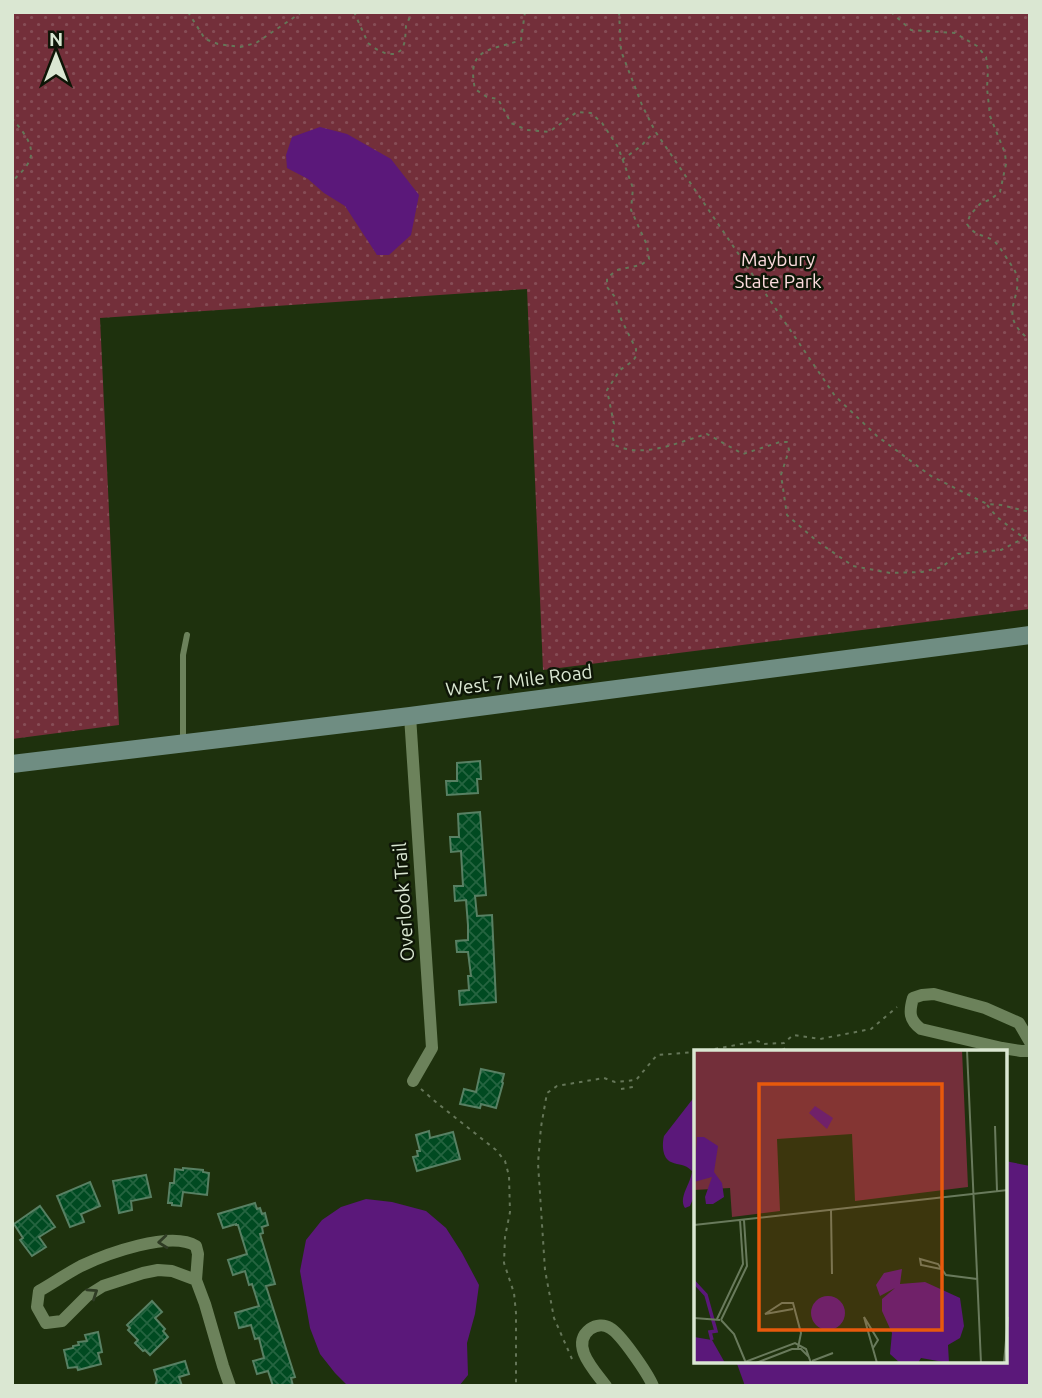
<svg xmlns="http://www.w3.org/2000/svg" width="1042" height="1398" font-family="Ubuntu,sans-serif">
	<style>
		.park { fill: url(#park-dots) }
		.water { fill: #5b187a }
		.building { fill: url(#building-cross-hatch); stroke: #588063; stroke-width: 2 }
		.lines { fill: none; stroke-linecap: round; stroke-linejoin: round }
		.path { stroke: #657658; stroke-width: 2; stroke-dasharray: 3.5 5; stroke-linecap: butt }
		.lane { stroke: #6c825b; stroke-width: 6 }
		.street { stroke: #6c825b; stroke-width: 12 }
		.secondary { stroke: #6f8d82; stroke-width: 18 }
		.oneway { stroke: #2f3c24 }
		.labels { text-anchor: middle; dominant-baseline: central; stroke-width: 5; stroke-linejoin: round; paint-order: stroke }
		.park-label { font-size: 19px; fill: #fcdbdd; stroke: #0e1607 }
		.street-label { font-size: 19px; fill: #dae7d2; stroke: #0e1607 }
		.inset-river { fill: none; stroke: #5b187a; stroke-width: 3.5 }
		.inset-road { fill: none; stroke: #697a5c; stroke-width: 2 }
		.view { fill: #e8590c; fill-opacity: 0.15; stroke: #e8590c; stroke-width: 3.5 }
		.inset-edge { fill: none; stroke: #dae7d2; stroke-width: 3.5 }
	</style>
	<defs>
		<pattern id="park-dots" width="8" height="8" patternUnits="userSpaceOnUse" patternTransform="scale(1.75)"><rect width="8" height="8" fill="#732f3a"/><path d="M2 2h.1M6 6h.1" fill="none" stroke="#864d56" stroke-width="1.8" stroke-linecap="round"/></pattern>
		<pattern id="building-cross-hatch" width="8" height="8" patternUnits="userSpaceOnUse" patternTransform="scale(1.75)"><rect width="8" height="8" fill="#004a21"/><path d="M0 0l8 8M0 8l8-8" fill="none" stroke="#256440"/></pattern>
	</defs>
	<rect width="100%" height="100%" fill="#1e310d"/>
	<path class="park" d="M12,12H1030V609L543,670L527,289L100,318L119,725L12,739Z"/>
	<g class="water">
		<path d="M320,127L347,134L391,159L419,195L411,235L389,255H377L345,206L324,193L308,179L287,168L286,155L292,137Z"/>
		<path d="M695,1096V1194L690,1206L685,1208C678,1197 691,1184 692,1171C684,1163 680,1166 671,1162C662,1158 662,1144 664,1136Z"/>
		<path d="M1005,1161L1030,1166V1386H745L736,1361H1005Z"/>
		<path d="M366,1199L392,1202L426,1211L446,1228L462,1253L479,1285L475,1314L467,1343L468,1375L459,1386H348L335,1373L320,1354L310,1328L300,1271L306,1240L322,1220L341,1207Z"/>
	</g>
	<g class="building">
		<path d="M480,761L481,779H477L478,793L447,795L446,781H457V763Z"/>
		<path d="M480,812L486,895L475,896L477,916L492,915L496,1002L460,1005L459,991L469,990L468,976H471L468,952H457L456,941L468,940V925L466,900L455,901L454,886H463L461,851L451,852L450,837H459L458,814Z"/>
		<path d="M481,1069L504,1074L502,1082L503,1083L496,1108L481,1104L480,1108L460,1104L464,1089L476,1092Z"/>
		<path d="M429,1131L430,1138L453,1132L460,1159L417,1171L413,1157L418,1156L417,1151H420L416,1135Z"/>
		<path d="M183,1168L203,1170V1172L209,1173L207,1195L183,1192L181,1206L172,1205V1203H168L170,1183H174L175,1169L183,1170Z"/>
		<path d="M146,1175L151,1197L131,1201L132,1210L119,1213L113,1181Z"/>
		<path d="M90,1182L100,1206L81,1214L84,1222L70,1227L57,1196Z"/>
		<path d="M255,1203L257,1209L260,1208L262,1214L265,1213L268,1225L262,1227L263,1233L260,1234L275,1284L266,1286L295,1377L291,1378L293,1386H273L268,1371L257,1374L253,1361L264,1358L259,1338L255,1339L251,1325L239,1328L235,1313L259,1306L252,1284L249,1285L245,1271L233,1275L228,1260L247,1254L238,1225H236V1224L223,1228L218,1214Z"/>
		<path d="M40,1206L55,1227L39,1237L46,1247L32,1256L20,1240L23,1238L14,1224Z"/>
		<path d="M152,1301L162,1312L155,1318L165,1329L163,1331L168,1337L150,1355L145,1350L143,1351L135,1343L138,1340L128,1330L130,1328L127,1325Z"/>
		<path d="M98,1332L102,1352L98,1353L101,1364L78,1370L77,1367L68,1368L64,1350L73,1348V1346L79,1345L78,1342L87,1341L85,1335Z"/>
		<path d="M185,1361L189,1374L179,1377L182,1386H155L157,1380L154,1370Z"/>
	</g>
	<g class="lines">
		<g class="path">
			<path d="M188,12L205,39L218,44L240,47L256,43L302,12"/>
			<path d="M354,12L368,43L376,49L387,54H395L400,51L403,47L405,41L406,26L412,12"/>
			<path d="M525,12L521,40C490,51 466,47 475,89L487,97L498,99L511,123L527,130L549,132L577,112L591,113L602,123L618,147L633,188L631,210L647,245L649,259L641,265L617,270L607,278V287L615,297L621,319L636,349V356L633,361L620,370L607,390L614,424L612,435L615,445C644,459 678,442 707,434L743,454L780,442H787L789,450L781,475L787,515L818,542L853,566L890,573L922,572L942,567L958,554L1001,550L1030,535"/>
			<path d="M619,12L621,51L642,105L655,131L835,396L877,436L931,476L987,504L1001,505L1030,512"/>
			<path d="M891,12L911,30L955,33L977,46L986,57L988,70L987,88L990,116L1005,153L1006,164L1000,192L991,199L980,204L970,215L967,224C976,238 984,233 995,242C998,244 1011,265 1014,269C1028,296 993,312 1030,340"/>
			<path d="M12,118C22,131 39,148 27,165C23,172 16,176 12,183"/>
			<path d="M622,160L641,146L654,132"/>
			<path d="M987,505L997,517L1030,543"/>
			<path d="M782,1050L786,1048L785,1044"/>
			<path d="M698,1052L758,1041L763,1044L784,1043L793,1035L820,1039L871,1029L897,1007"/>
			<path d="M421,1089L437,1103L496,1150L505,1161L509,1176L510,1212L505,1237L504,1263L514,1293L516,1313V1386"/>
			<path d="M621,1089L633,1087"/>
			<path d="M572,1359L554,1318L545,1270L538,1163L541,1127L547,1093L557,1086L604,1078L615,1082L636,1080L657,1055L696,1052"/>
		</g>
		<path class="lane" d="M183,741V655L187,635"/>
		<g class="street">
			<path d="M410,716L432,1048L413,1081"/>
			<path d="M1030,1042L1019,1023L985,1008L934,994L922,995L913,998C909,1012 909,1020 921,1029L1002,1048L1021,1051H1030"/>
			<path d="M196,1280L172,1271L158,1270L143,1273L103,1286L87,1296L62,1321L46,1323L37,1307L39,1291C53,1283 66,1274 81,1266C106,1254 171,1230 196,1246L198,1254L196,1280L205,1304L223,1366L230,1386"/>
			<path d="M606,1386C595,1371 569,1345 590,1329C596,1325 604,1324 610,1328C621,1334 648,1374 653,1386"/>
		</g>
		<path class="secondary" d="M12,764L410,716L1030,635"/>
	</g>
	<defs><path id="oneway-chevron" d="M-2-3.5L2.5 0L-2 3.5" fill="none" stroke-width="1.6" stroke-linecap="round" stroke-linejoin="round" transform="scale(1.75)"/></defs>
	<g class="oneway">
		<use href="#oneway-chevron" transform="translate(163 1242) rotate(175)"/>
		<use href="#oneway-chevron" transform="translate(93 1293) rotate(-34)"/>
	</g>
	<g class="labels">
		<g class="park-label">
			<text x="778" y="259">Maybury<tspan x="778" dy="22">State Park</tspan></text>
		</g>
		<g class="street-label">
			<text transform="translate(519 680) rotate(-7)">West 7 Mile Road</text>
			<text transform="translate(403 902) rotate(-94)">Overlook Trail</text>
		</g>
	</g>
	<g transform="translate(694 1050)">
		<rect width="313" height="313" fill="#1e310d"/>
		<path d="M0,0H268L274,137L161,151L158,84L83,89L86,161L38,167L36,138L0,140Z" fill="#732f3a"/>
		<path d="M121,56L139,68L133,79L115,63ZM3,87H10L24,96L20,122L28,133L30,147L19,154H12L11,147L18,127L0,132ZM208,219L206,234L231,232L266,248L270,276L266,288L254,295L255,313L227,308L224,313H206L196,304L198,283L188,261V249L201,238L186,246L182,235L190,223ZM117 263a17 17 0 1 1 34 0a17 17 0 1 1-34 0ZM0,287L18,290L31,313H0Z" fill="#5b187a"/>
		<path class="inset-river" d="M0,232L12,245L22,281L16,282L18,290"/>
		<path class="inset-road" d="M273,0L287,313M301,76L303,141M137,160L138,224M0,175L314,140M247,219L227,215L226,209L244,214L252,225L283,229M99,259L71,264L88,253H99L107,283L104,298M0,268L26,270M23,269L49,214L46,170M27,270L53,216L50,170M27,270L40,284L52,313M179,298L184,290L170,267L183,313M118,311L139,303M51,312L101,293L112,299L117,313M62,313L98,299H107L115,307M310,313L314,267"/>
		<path class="view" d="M65,34H248V280H65Z"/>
		<rect width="313" height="313" class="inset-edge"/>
	</g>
	<rect width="1042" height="1398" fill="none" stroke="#dae7d2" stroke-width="28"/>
	<g transform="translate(56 56)" stroke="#0e1607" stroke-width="5" paint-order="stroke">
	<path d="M0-5L12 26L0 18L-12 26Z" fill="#dae7d2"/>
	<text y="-10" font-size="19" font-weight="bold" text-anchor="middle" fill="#dae7d2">N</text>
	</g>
</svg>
